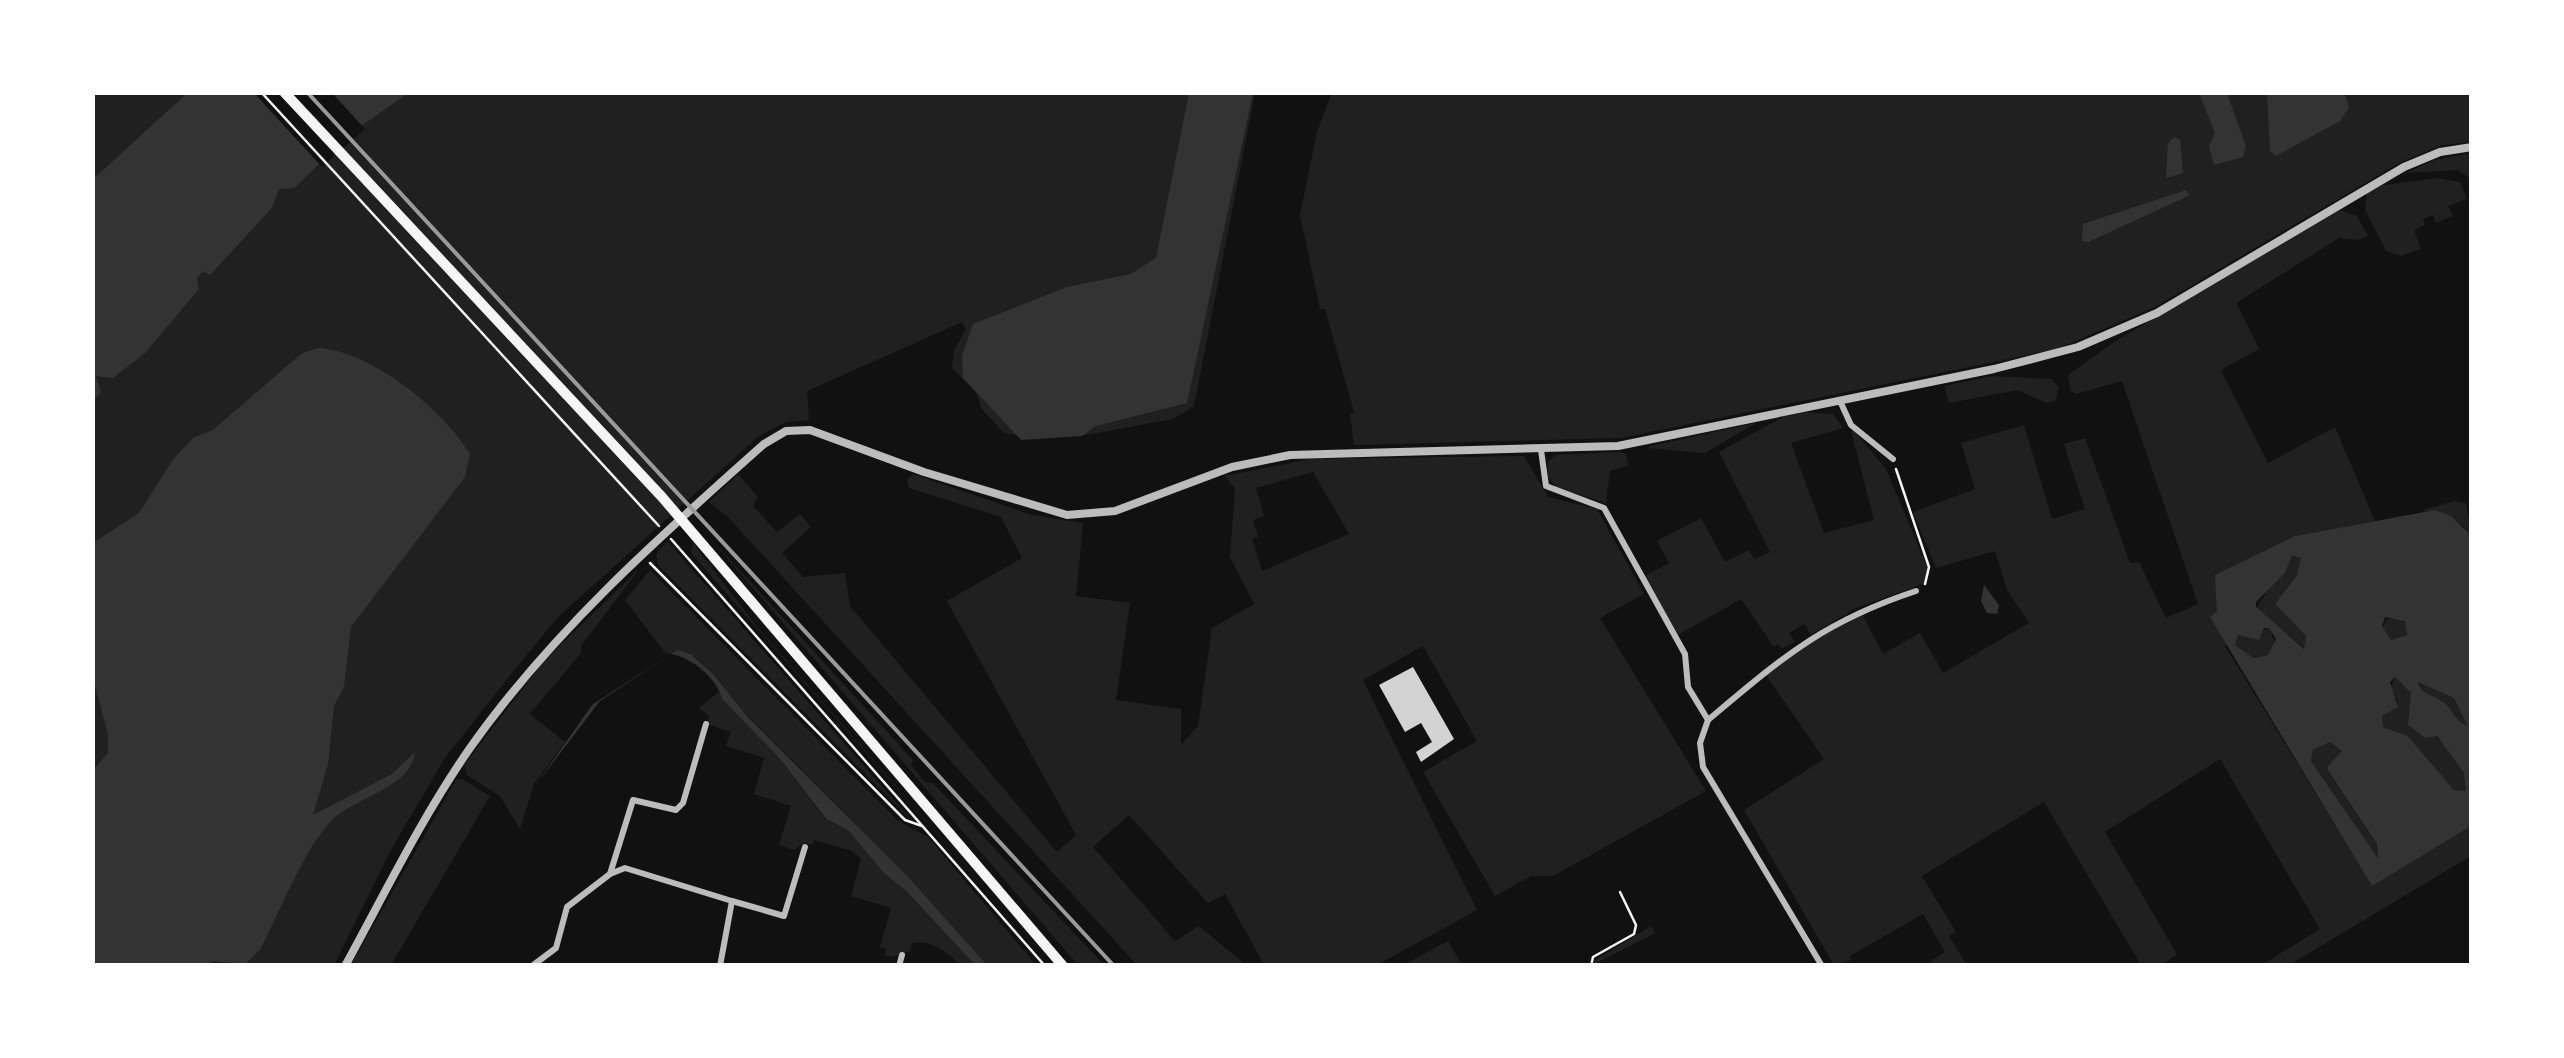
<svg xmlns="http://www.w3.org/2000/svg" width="2564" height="1058" font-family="'DM Sans',sans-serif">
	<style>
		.green { fill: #202020; fill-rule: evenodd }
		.water { fill: #333; fill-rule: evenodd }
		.pier { fill: #111 }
		.building { fill: #d3d3d3 }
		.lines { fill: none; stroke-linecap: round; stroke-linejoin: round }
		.path { stroke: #f5f5f5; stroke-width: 2.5 }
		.minor { stroke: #bcbcbc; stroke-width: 6 }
		.tertiary { stroke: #bcbcbc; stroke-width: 8 }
		.primary { stroke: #f5f5f5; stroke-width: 10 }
		.rail { stroke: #9a9a9a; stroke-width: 4 }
	</style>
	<rect width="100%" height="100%" fill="#111"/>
	<g class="green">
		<path d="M93,92L187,93L93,179Z"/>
		<path d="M403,93H1255L1194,406L1173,419L1086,435L1024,438L1003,432L981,408L976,392L952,368L954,350L966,329L962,322L807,391L809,420L786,422L759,436L558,617L508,678L445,758L392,848L334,965H93L92,366L279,187Z"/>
		<path d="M1332,93H2471V142L2443,145L2401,162L2155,307L2057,349L1621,438L1354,445L1350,414L1354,412L1325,309H1320L1300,215L1317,132Z"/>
		<path d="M2471,153V179L2458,170L2406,173L2435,160Z"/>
		<path d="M2438,178L2460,182L2467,199L2448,206L2453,216L2436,223L2433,215L2423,219L2425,225L2414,230L2421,249L2401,256L2386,251L2365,210L2367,193L2383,185Z"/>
		<path d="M2340,210L2357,216L2368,236L2359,240L2339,238L2236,303L2259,349L2221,370L2268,463L2335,427L2375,521L2295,536L2225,646L2372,885L2471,826V856L2289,965H2262L2320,929L2220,759L2105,832L2177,954L2162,965H2141L2044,802L1922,876L1956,932L1949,936L1967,965H1932V960L1945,952L1923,914L1850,956L1852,960L1834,965L1744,810L1824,759L1766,675L1813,639L1861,612L1883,654L1920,633L1943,673L2029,623L2007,590L1995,551L1936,568L1913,512L1975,489L1961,443L2024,425L2052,519L2085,509L2064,444L2085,438L2130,563L2139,562L2166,618L2198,604L2122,381L2076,394L2070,390L2068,375L2114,342Z"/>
		<path d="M1992,376L2051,379L2059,387L2056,400L2047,403L2017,390L1949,403L1944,386Z"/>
		<path d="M1806,412L1833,414L1843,428L1791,443L1824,533L1874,520L1851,431L1855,432L1886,469L1928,569L1923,584L1856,608L1811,635L1804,624L1789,633L1795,642L1781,649L1778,644L1774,647L1741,599L1678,635L1645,576L1669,563L1657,541L1701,518L1725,562L1749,550L1754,559L1770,552L1719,452L1783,417Z"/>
		<path d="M1756,423L1705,453L1648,448L1650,446Z"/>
		<path d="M1620,452L1626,454L1628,466L1610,471L1606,503L1556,487L1548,477V462L1555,455Z"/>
		<path d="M1524,456L1548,497L1597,509L1644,594L1600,618L1706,791L1553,876H1531L1495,896L1423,772L1477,741L1423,646L1363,680L1477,910L1377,965H1264L1225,894L1208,903L1129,815L1093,847L1175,941L1199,926L1246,965H1137L728,517L709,502L738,474L758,497L753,506L777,532L800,514L811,527L782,553L803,577L845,573L850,606L1057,852L1076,835L947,601L1022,558L1001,517L909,488L907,480L913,474L1032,515L1083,523L1076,596L1130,603L1116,700L1181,709V745L1198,726L1212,628L1254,604L1230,557L1235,488L1224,476L1310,459ZM1313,472L1349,534L1262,571L1252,539L1258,537L1253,520L1264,516L1256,488Z"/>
		<path d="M2454,501L2466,503L2471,535C2459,519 2440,509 2419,511Z"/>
		<path d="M703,530L913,760L911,765L925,782L933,783L1104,965H1078Z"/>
		<path d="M667,541L913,822L658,565L656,554Z"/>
		<path d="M693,543L753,622L1052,965L691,553Z"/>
		<path d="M2292,554L2302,558L2297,575L2275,604L2306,636L2305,649L2256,608Z"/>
		<path d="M640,568L581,646V653L530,714L565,742L534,784L520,829L500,796L467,775L464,765L545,660Z"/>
		<path d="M650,570L897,820L928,837L1036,965H987C911,881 832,799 751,719C729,698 714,669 688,652L666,654L625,600Z"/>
		<circle cx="2395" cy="629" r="12"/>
		<path d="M2269,627L2276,645L2268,655L2254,658L2235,645L2238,635L2254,638Z"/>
		<path d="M2395,677L2411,692C2412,733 2474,753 2466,791L2454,790L2408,736L2383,727L2382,716L2398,702L2391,688Z"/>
		<path d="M2418,681L2454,698L2467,725L2459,723L2442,701L2423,692Z"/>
		<path d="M720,691L722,699L781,760L825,819L848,830L975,965H960C950,955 933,939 912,943L910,951L892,957L885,955L886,949L880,947L891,908L851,896L861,859L852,851L814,840L812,845L804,843L794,850L779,845L791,806L754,794L764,758L726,746L731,732L707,724L709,716L699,708Z"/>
		<path d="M2330,742L2342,751L2327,767L2329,772L2377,844L2378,858L2311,761L2313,750Z"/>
		<path d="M462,779L490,796L391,965H351L456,780Z"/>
		<path d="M1651,926L1655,933L1593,965L1595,960Z"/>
		<path d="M1448,941L1462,965H1403Z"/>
	</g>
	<g class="water">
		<path d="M187,93H408L353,132L294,188L279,189L272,208L210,275L203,271L197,278L199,289L145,353L113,378L96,376L101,392L93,401V179Z"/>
		<path d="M1189,93H1253L1187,403L1096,426L1082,436L1021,440L963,378L962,356L973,324L1067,287L1131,274L1156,258Z"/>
		<path d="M2199,93H2227L2246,146L2243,157L2214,165L2209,146L2215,133Z"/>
		<path d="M2267,93H2344L2349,107L2340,121L2276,156L2270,151Z"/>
		<path d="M2174,137L2180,140L2183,173L2166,178L2168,143Z"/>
		<path d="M2186,190L2189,195L2182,199L2088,242L2082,241L2083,224Z"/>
		<path d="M317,348C370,350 443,409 470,454L465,477L351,627L344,687L334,706L328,764L313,815L392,774L415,752C411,788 356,797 333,819C304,848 280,912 260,950L245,964L213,961L201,966L93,965V770L108,753V735L93,678V543L139,513L174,458L193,438L213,430L301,354Z"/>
		<path d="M2435,510L2451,516L2471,535V826L2372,886L2210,617L2217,612L2215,575L2295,536ZM2292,555L2301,558L2297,575L2275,604L2306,636L2304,649L2256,607V602L2285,573ZM2385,617L2405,621L2407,635L2391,640L2382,626ZM2264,628H2269L2276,639L2268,655L2254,658L2235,645L2238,635L2259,640ZM2395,677L2411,693L2408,725L2425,738L2437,736L2464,773L2466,791L2454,790L2408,736L2383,727L2382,716L2398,707L2390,682ZM2418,682L2454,698L2467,725C2453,721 2454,709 2443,702C2432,693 2423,697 2418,682ZM2330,742L2342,751L2327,767L2329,772L2377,844L2378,858L2311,761L2313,750Z"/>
		<path d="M1984,585L1999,605L1997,614L1987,613L1981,601Z"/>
		<path d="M677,650L691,654L713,674L747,716L908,877L987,965H975L906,891L884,873L848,830L826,819L781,760L722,699C718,679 691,657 671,654L600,701L535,786L592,705Z"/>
	</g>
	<path class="pier" d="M254,93H332L365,129L322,167Z"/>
	<path class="building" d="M1413,667L1454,739L1421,762L1416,752L1432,742L1421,723L1405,732L1379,685Z"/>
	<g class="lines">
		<g class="path">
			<path d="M261,92L659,526"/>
			<path d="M1896,469L1929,567L1925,584"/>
			<path d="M671,539L1045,966"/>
			<path d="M650,563L905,820L922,826"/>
			<path d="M1591,966L1593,957L1634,934L1636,925L1620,892"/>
		</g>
		<g class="minor">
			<path d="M1840,401L1851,425L1893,459"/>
			<path d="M1541,450L1546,486L1604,508L1685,654L1688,687L1708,720L1700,743L1703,767L1822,966"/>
			<path d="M1708,720C1782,658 1822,622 1916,591"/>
			<path d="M706,724L683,803L676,810L633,800L610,874L625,868L732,901L720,966"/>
			<path d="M732,901L784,916L805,847"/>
			<path d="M532,966L556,948L567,907L610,874"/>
			<path d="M899,966L902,955"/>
		</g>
		<path class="tertiary" d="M345,966C385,893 422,817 470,748C552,632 658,538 764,444L786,431L810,430L924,472L1067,515L1115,511L1232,467L1290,455L1618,446L1994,369L2078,347L2157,313L2404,167L2440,152L2472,147"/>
		<path class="primary" d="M284,92L662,497L1063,966"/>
		<path class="rail" d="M307,92L1114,966"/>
	</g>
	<rect width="2564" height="1058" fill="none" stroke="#ffffff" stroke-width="190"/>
</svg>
